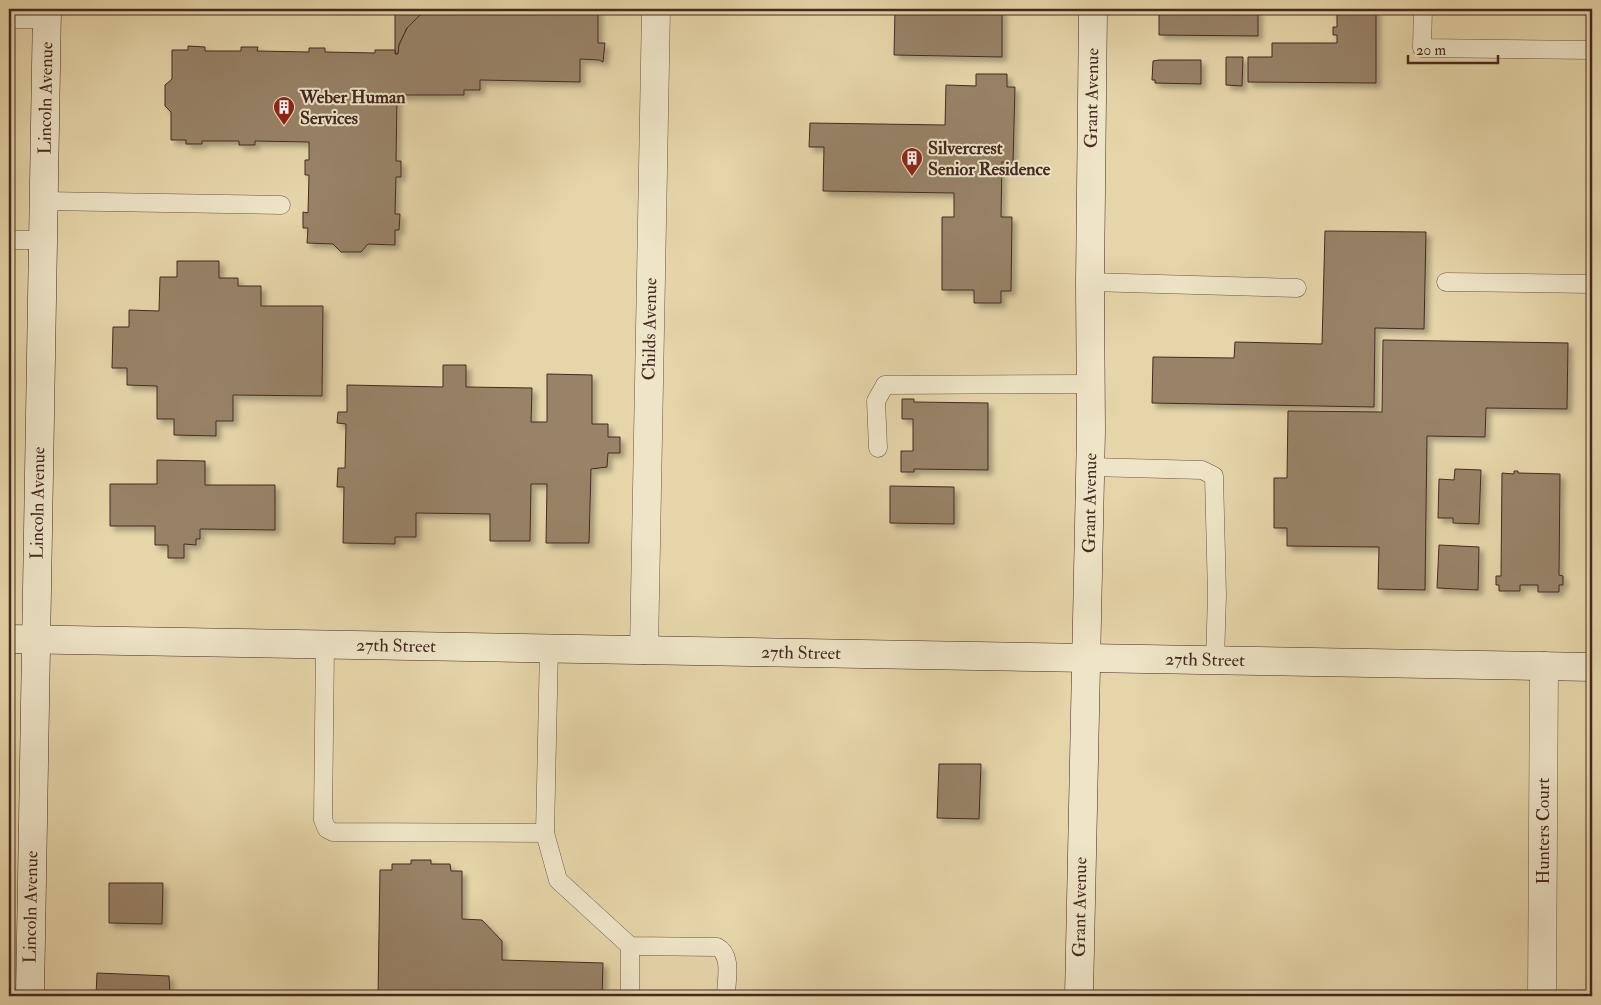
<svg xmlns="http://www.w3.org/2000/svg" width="1601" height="1005" font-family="'IM FELL Double Pica',serif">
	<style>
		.building { fill: #988368; stroke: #452a21; filter: url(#shadow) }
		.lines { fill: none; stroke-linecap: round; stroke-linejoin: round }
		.lane-casing { stroke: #6d5543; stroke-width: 19 }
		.street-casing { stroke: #6d5543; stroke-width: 29 }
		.secondary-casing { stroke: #452a21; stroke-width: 29 }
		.lane { stroke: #eee4c7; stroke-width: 18 }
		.street { stroke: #eee4c7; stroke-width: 28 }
		.secondary { stroke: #eee4c7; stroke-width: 28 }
		.labels { text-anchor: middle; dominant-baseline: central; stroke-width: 4; stroke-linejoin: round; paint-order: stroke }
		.poi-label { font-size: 18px; font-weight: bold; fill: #452a21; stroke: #eee4c7; text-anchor: start }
		.street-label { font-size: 18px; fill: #452a21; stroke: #eee4c7 }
	</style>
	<defs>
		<filter id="shadow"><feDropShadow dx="4.5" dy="4.5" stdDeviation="2.5" flood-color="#0004"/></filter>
	</defs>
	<rect width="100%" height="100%" fill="#e5d5a9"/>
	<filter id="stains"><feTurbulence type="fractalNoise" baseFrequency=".004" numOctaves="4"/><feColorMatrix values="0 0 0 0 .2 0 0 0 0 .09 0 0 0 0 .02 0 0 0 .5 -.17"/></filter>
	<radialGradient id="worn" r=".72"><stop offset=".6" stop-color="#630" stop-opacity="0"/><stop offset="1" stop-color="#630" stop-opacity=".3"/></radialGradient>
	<g class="building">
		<path d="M395,9H437L420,15L407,28L399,45L398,54H395Z"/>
		<path d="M437,9H598V43H605L603,62L599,60L580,59V82L480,80V90H464V95H397L396,161H401V177H396L395,214H400L399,230H395V245L368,244L361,252H341L333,244L307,243L308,228H303V212L308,213L309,175H305V160H309V142L255,141V145H239V141H202V144H186V140H171V112L165,106V85L172,79V50H188V46L205,47V51H241V47H258L257,51L309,52V48H325V52L375,53V50H395V54H398L399,45L407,28L420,15Z"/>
		<path d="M895,9H1002V57L894,55Z"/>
		<path d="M1159,9H1258V36L1159,35Z"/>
		<path d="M1333,9H1376V83L1248,82V57H1272V43H1337V35H1333V27H1337V14H1333Z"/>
		<path d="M1226,57H1243L1242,86L1226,85Z"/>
		<path d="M1159,60H1201V84L1155,83V80H1152L1153,61Z"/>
		<path d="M976,74H1007V87H1015L1013,163L1002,162L1001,217H1012L1011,291H1001V303H974V290H942V217H954V193L823,191L824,147H809L810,123L945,125L946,85L976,86Z"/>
		<path d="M1325,231L1426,232L1424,329L1375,328L1374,407L1152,403L1153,357L1234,358L1235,342L1322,344Z"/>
		<path d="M177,261H219V278H238V286H261V306H323L322,396L233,395V421H216V436L174,435V419H157V386L127,385V368H112L113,327H129V310L159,311L160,277H177Z"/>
		<path d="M1383,340L1568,343L1567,409L1486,408L1485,437L1427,436L1425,590L1378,589L1379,547L1287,546V528H1274V478H1287L1288,411L1382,412Z"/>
		<path d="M443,365H466V387L532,388L531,422H547V374L592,375V424H608V437H620V453H608L607,467L591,469L589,543H546L547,484H531L530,541H490V514L416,513V537H395V544L343,543L344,487H337L338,468H345L346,424L337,423L338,412H347V385L443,387Z"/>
		<path d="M902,399H914V402L988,403V470L914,469V472H901V451H913V419H902Z"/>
		<path d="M157,460L205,461V485H275V530L200,529V539H196V545L184,544V558H168V545H155V526H110V484H157Z"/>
		<path d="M1455,469L1481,470L1479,524L1453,523V518H1438L1439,479L1454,480Z"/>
		<path d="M1514,471H1518V473L1560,474L1559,575L1563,576V585H1559V592H1538V585H1520V591H1499V585H1496V576H1501L1502,473L1514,474Z"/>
		<path d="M890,486L954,487V524L890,523Z"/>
		<path d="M1439,545L1479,547L1478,590L1437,588Z"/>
		<path d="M939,764H981L979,819L937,818Z"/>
		<path d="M411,860H431V864H450L451,871H462V919L482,920L502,941V960L603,963L602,996H378L380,870H392V864H411Z"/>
		<path d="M109,883H163L162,924L109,923Z"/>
		<path d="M97,973L169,976L170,996H96Z"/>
	</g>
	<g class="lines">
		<g class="lane-casing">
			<g id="lane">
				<path d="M1423,9L1422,48L1592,50"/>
				<path d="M44,201L281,205"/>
				<path d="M9,240H43"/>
				<path d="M1090,282L1297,288"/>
				<path d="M1446,282L1592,284"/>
				<path d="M878,448L876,401L885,385L1091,384"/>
				<path d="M1091,467L1202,470L1214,476L1217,595L1215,660"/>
				<path d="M325,644L323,820L327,829L333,832L545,833L549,648"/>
				<path d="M545,833L558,880L630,946L717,947C733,955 726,981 726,996"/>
				<path d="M630,946V996"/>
			</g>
		</g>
		<g class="street-casing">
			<g id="street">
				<path d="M9,14H47"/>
				<path d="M644,650L656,9"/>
				<path d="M1542,996L1544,666"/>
			</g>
		</g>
		<g class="secondary-casing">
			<g id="secondary">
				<path d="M9,639L1592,667"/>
				<path d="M30,996L47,9"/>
				<path d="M1079,996L1091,431L1090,282L1093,9"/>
			</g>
		</g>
		<use href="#lane" class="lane"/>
		<use href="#street" class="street"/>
		<use href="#secondary" class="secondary"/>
	</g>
	<defs>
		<g id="building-pin" transform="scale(1.125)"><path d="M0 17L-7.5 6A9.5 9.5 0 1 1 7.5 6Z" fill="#8f2418" stroke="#eee4c7"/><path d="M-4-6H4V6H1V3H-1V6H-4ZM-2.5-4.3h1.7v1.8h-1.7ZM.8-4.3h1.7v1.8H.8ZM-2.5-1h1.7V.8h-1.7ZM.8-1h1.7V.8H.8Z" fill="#fff"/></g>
	</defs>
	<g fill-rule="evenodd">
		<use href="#building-pin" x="284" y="107"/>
		<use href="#building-pin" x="912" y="158"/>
	</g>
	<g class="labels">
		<g class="poi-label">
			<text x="300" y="97">Weber Human<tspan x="300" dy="21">Services</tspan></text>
			<text x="928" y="148">Silvercrest<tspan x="928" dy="21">Senior Residence</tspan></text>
		</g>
		<g class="street-label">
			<text transform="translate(46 98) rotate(-89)">Lincoln Avenue</text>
			<text transform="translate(1092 98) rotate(-89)">Grant Avenue</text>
			<text transform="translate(650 329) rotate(-89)">Childs Avenue</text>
			<text transform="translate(38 503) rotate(-89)">Lincoln Avenue</text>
			<text transform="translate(1090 503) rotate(-89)">Grant Avenue</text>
			<text transform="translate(396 646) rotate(1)">27th Street</text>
			<text transform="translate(801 653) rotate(1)">27th Street</text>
			<text transform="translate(1205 660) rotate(1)">27th Street</text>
			<text transform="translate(1543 831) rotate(-90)">Hunters Court</text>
			<text transform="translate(31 907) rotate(-89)">Lincoln Avenue</text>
			<text transform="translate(1080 907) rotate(-89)">Grant Avenue</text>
		</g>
	</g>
	<rect width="1601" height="1005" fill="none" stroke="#e5d5a9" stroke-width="30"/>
	<rect x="10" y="10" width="1581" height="985" fill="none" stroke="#452a21" stroke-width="2.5"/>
	<rect x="15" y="15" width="1571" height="975" fill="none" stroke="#452a21"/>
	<path d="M1408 55v8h90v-8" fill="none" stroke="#452a21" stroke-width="2.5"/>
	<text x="1416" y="55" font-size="15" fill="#452a21" stroke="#eee4c7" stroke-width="4" paint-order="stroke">20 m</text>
	<rect width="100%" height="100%" filter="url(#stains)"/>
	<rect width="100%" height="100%" fill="url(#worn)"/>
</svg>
